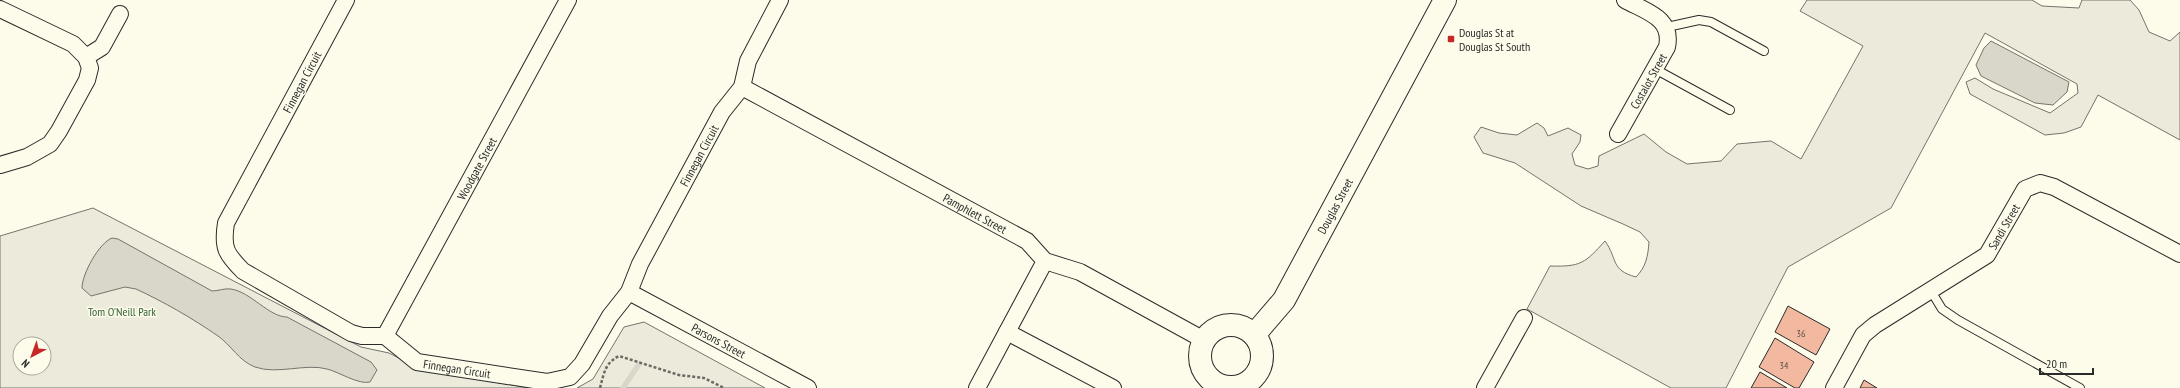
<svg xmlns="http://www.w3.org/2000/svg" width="2180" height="388" font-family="'PT Sans Narrow',sans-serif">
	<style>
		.green { fill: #ecebdb; stroke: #74746e; fill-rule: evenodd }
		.water { fill: #d8d7c9; stroke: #74746e }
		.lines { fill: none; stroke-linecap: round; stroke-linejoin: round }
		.stream { stroke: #d8d7c9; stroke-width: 5.5 }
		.building { fill: #f2b8a0; stroke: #2b2b2b }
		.lane-casing { stroke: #2b2b2b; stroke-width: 10 }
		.street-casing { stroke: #2b2b2b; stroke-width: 18 }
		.secondary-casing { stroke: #2b2b2b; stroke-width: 24 }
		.path { stroke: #6a6964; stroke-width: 2.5; stroke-dasharray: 3 2; stroke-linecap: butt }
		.lane { stroke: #fdfbea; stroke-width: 8 }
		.street { stroke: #fdfbea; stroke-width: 16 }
		.secondary { stroke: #fdfbea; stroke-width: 22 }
		.poi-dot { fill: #c62828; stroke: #fdfbea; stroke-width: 1.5 }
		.labels { text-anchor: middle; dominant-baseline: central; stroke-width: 3; stroke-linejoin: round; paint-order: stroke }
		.number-label { font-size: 10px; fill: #5d4e48 }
		.poi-label { font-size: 12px; fill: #2b2b2b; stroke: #fdfbea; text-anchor: start }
		.street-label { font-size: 12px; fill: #2b2b2b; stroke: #fdfbea }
		.park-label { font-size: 12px; fill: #34623c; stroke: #fdfbea }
	</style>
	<rect width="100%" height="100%" fill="#fdfbea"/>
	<g class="green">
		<path d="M1807,0H2032L2042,6L2079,8L2082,0H2130L2139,10L2149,32L2170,41L2180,32V140L2098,95L2081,127L2064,133L2045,135L1970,94L1966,82L1975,78L1993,89L2050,113L2078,93L2077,84L1985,33L1891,208L1788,267L1726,388H1671L1527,309L1550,266C1581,267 1585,263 1605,241C1618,259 1610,270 1636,277C1646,267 1648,256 1649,242L1640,232L1623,224L1581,206L1515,163L1483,153L1474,137L1481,127L1499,133L1517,135L1537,123L1544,128L1548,136L1568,128L1581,135L1580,142L1572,154L1575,165L1588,169L1598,166L1599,156L1644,134L1666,152L1687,164L1721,161L1737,144L1771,141L1801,159L1863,46L1800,11Z"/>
		<path d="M93,208L361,347L389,353L422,370L530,388H0V236ZM20,344H44V368H20Z"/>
		<path d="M644,322L765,388H577L593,379L624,327Z"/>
	</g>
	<g class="water">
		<path d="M1991,41L2069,82L2067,92L2053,105L2035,103L1981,76L1976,65L1984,48Z"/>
		<path d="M112,238L118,239L212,291C219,291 224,288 231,289C251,292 269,317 287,317L371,362L377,370L370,382C359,385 339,372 327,369C306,363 277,375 255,367C239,361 231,345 218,336C192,318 164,302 136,289L125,287L91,296L82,288C82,274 99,243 112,238Z"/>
	</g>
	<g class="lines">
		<path class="stream" d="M623,388L639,364"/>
	</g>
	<g class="building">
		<path d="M1788,306L1830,329L1816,355L1775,332Z"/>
		<path d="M1775,338L1814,362L1799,388H1795L1759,367Z"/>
		<path d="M1760,372L1787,388H1751Z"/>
		<path d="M1864,380L1877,388H1860Z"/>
	</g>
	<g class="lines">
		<g class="lane-casing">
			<g id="lane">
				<path d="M1667,27L1699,20L1711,22L1764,51"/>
				<path d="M1655,69L1730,110"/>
				<path d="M1931,291L1942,309L1958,320L2080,388"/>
			</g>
		</g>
		<g class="street-casing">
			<g id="street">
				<path id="s1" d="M346,0L226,223C222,248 226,254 243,271L351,333L362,336H385L417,362L547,382L570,377L582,364L610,316L629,292L640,264L722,112L742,87L748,61L780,0"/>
				<path d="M0,9L73,44L86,57L90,68L87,80L59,131L50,144L27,157L0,165"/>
				<path d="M86,57L102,47L120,14"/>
				<path id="s2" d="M742,87L1027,241L1045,261L1080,272L1204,340"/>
				<path id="s3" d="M1618,134L1667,47C1673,18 1647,12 1625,0"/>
				<path id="s4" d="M629,292L808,388"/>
				<path d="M1007,332L1113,388"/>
				<path id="s5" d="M385,336L568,0"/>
				<path d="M977,388L1045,261"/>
				<path d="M1485,388L1524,318"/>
				<path id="s6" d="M1834,388L1863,335L1875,325L1987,255L2025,189L2040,183L2054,187L2180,254"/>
			</g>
		</g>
		<g class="secondary-casing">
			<g id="secondary">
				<circle cx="1231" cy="356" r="31"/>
				<path id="s7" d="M1254,335L1284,300L1445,0"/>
			</g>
		</g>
		<path class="path" d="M600,388C604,373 605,363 619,356L679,375L704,378L724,388"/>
		<use href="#lane" class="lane"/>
		<use href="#street" class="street"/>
		<use href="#secondary" class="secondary"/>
	</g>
	<rect class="poi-dot" x="1447" y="35" width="8" height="8" rx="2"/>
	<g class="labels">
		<g class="number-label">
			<text x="1801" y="333">36</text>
			<text x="1784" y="365">34</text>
		</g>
		<g class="poi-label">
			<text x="1459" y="32">Douglas St at<tspan x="1459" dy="14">Douglas St South</tspan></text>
		</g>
		<g class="street-label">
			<text stroke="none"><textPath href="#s3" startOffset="61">Costalot Street</textPath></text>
			<text transform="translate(302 82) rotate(-62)">Finnegan Circuit</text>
			<text stroke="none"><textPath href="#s1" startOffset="920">Finnegan Circuit</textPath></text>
			<text stroke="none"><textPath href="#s5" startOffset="191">Woodgate Street</textPath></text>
			<text stroke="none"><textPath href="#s7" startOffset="153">Douglas Street</textPath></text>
			<text stroke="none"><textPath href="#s2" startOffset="265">Pamphlett Street</textPath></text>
			<text stroke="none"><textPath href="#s6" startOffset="241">Sandi Street</textPath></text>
			<text stroke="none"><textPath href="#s4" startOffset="102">Parsons Street</textPath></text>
			<text stroke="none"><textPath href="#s1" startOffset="548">Finnegan Circuit</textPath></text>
		</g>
		<g class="park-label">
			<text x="122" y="311">Tom O'Neill Park</text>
		</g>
	</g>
	<g transform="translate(32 356) rotate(221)"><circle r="19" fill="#fdfbea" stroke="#a9a89e"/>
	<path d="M0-3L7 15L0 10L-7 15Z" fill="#c62828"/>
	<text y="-6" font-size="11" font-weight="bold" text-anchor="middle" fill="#2b2b2b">N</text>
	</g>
	<path d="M2040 368v6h53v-6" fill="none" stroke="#2b2b2b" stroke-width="2"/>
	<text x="2046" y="368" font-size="12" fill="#2b2b2b" stroke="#fdfbea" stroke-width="3" paint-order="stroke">20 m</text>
</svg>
